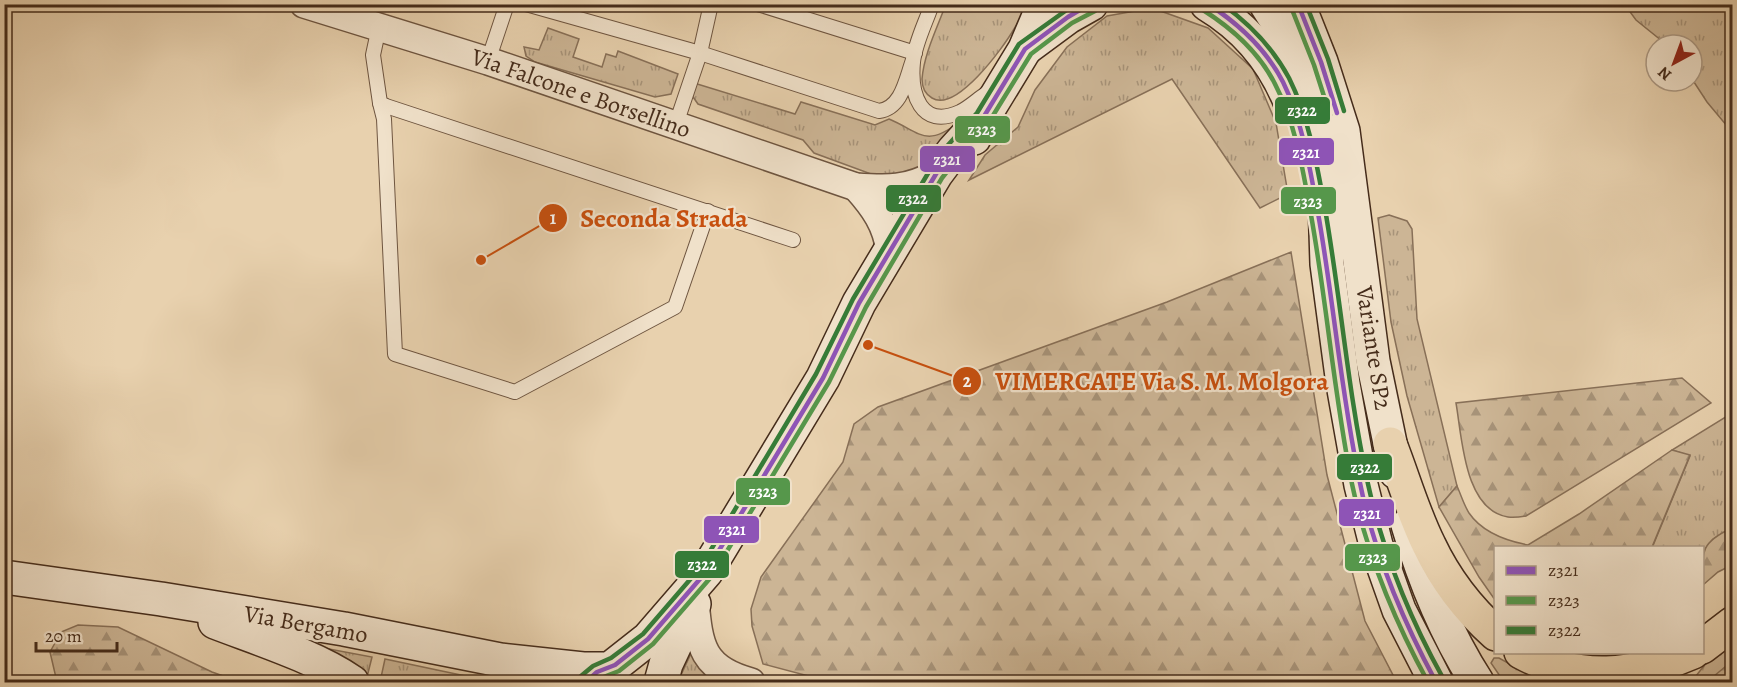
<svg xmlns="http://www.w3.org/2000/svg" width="1737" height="687" font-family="Alegreya,serif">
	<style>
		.grass { fill: url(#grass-tufts); stroke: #887058; stroke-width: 1.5 }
		.forest { fill: url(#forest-firs); stroke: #887058; stroke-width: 1.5 }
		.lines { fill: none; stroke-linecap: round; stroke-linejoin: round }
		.lane-casing { stroke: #6e5540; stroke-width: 16 }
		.street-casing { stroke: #6e5540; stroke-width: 30 }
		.secondary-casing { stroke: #452c1b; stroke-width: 36 }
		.highway-casing { stroke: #452c1b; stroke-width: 36 }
		.lane { stroke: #f0e1ca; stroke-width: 14 }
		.street { stroke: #f0e1ca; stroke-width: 27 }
		.secondary { stroke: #f0e1ca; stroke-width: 33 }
		.highway { stroke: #e8d1ae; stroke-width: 33 }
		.bus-1-casing { stroke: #f0e1ca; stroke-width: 9 }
		.bus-2-casing { stroke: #f0e1ca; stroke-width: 9 }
		.bus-3-casing { stroke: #f0e1ca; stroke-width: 9 }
		.bus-1 { stroke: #8e54b6; stroke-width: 4.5 }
		.bus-2 { stroke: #56974b; stroke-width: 4.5 }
		.bus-3 { stroke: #367c38; stroke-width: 4.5 }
		.labels { text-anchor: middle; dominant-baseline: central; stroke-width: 4.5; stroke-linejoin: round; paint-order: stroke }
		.street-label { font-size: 24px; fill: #452c1b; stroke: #f0e1ca }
		.leader { fill: none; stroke: #c7500f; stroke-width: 2 }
		.callout-dot { fill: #c7500f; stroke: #f0e1ca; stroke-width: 2 }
		.mark-label { font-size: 18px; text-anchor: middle; font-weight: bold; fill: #fff }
		.callout-label { font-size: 26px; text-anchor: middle; font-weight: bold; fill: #c7500f; stroke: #f0e1ca; stroke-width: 4.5; stroke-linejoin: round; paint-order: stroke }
		.line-badge { stroke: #f0e1ca; stroke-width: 2 }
		.badge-label { font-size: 16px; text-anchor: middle; font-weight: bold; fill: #fff }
	</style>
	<defs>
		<pattern id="grass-tufts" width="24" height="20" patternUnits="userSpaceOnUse" patternTransform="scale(1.5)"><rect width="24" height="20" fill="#ccb595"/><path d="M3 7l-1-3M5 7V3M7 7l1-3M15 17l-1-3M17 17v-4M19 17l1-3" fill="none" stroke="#a79379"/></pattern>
		<pattern id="forest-firs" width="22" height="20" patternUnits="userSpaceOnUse" patternTransform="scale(1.5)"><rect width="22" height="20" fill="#ccb595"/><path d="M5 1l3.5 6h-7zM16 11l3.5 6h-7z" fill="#a79379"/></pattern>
	</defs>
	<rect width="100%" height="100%" fill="#e8d1ae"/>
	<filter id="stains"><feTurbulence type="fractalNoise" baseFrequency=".00333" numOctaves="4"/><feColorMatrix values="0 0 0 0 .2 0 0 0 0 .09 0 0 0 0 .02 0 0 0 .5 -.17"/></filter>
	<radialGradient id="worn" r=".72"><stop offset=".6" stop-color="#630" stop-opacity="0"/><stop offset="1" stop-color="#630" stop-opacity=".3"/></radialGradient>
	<g class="grass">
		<path d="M946,4L1026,5C1022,13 1019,22 1014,29C1003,48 956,113 932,98C925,94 922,87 922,79C924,54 937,28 946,4Z"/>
		<path d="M1625,5H1732V132L1707,102L1692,79V45H1667L1636,20Z"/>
		<path d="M1152,8L1208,28L1253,69L1276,123L1288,194L1260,208L1172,79L969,180L985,155L1018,127L1035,90L1067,47L1107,16Z"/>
		<path d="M548,28L579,39L573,57L602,67L606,54L616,57L618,51L678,74L671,94L655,97L535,62L526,56L524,47L539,50Z"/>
		<path d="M694,83L795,114L801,102L875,125L889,119C920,132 925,148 958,123L921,170L892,177L871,174L814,153L803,140L698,104L691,94Z"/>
		<path d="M1389,215L1407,221L1412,229L1417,319L1457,486L1439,507L1407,396L1391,322L1378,218Z"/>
		<path d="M1732,413V528L1713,539L1703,552L1702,548H1652L1690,456L1672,450Z"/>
		<path d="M1732,638V682H1691L1708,661Z"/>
		<path d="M313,646L372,657L367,677Z"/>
		<path d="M694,647L719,682H684L681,680V675Z"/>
		<path d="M1494,658H1499L1530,675L1555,682H1504L1491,663Z"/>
		<path d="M385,659L494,682H380Z"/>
	</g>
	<g class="forest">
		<path d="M1291,252L1327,475L1365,621L1394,677L1390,682H831L763,664L752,626L751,609L761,577L843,462L854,424L878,407L1167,302Z"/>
		<path d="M1682,378L1711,403L1526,516C1520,517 1514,518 1508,517C1464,510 1462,437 1456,403Z"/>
		<path d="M1672,450L1690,455L1652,547L1496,548L1495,600L1479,577L1439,507L1457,486C1461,495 1464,505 1469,513C1482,532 1507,541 1528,545L1579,514Z"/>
		<path d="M1732,528V565L1718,572L1703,585C1702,553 1699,543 1732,528Z"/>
		<path d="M78,625L118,627L212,672L240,682H57L50,652L61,632Z"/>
		<path d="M1732,661V682H1707Z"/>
	</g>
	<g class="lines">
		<g class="lane-casing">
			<g id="lane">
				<path d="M526,4L700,53L879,111C902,108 906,79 913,60"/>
				<path d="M758,4L915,53"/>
				<path d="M932,4C926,22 915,43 913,62C910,93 920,130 960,112C970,107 978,99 987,93"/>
				<path d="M379,27L373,55L380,103L386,106L793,240"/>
				<path d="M488,61L507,4"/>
				<path d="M380,103L384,119L395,354L515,392L675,307L708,211"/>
				<path d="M676,124L700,53L711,4"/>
			</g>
		</g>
		<g class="street-casing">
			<g id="street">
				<path d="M304,4L488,61L856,187C888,189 907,190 936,174"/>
				<path d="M856,187C874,207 887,225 890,252"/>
				<path d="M695,601C699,646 702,669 751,682"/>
			</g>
		</g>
		<g class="secondary-casing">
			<g id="secondary">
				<path d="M1207,4C1247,28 1274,61 1291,104"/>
				<path d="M1266,4L1280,26L1295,58L1313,117L1324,168L1327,264L1343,384L1361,485L1376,545L1399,610L1436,682"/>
				<path d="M1298,4L1321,62L1343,131L1373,361L1396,472"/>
				<path d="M1026,48L1068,17L1091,4"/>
				<path d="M974,138L983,118L1025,49L1044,4"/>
				<path d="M1408,525C1424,580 1447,635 1477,682"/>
				<path d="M4,577L161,599L344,629L500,660L583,669H603"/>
				<path d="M215,622C259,639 314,656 352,682"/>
				<path d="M615,665L648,639L706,572L823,378L859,303L936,174L954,150L983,118"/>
				<path d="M661,682L666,664L694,604"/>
			</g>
		</g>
		<g class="highway-casing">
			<g id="highway">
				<path d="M1390,444C1403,477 1413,513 1429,545C1445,579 1468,609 1496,634"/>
				<path d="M1702,647L1732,624"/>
				<path d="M1521,652C1578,683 1635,677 1693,652"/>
			</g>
		</g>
		<use href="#lane" class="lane"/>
		<use href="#street" class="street"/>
		<use href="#secondary" class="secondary"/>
		<use href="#highway" class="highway"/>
		<g class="bus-1-casing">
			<g id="bus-1">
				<path d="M1208,4C1239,24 1266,49 1283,82C1303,123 1310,169 1318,213C1334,303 1341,394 1360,483C1374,553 1402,619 1436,682"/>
				<path d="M1298,4L1321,62L1337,113"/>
				<path d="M586,682L597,672L615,665L648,639L706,572L823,378L859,303L936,174L954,150L983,118L1025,49L1068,17L1090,4"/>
			</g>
		</g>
		<g class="bus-2-casing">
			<g id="bus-2">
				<path d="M1291,7L1314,65L1330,115"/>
				<path d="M1203,10C1233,29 1259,52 1275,84C1296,124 1303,171 1311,215C1327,304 1334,395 1352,484C1367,554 1394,620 1428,682"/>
				<path d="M597,682L601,678L619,671L653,644L712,576L829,382L866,307L942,178L960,155L989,122L1031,54L1072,23L1095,11"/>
			</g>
		</g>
		<g class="bus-3-casing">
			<g id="bus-3">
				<path d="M1222,4C1250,24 1273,48 1289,78C1309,118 1317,165 1325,209C1341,300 1348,393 1368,484C1383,552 1409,617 1443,678"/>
				<path d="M1306,4L1328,59L1344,111"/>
				<path d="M581,676L593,666L611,658L643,634L700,568L816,374L853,299L930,170L948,145L977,113L1019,44L1075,4"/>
			</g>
		</g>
		<use href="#bus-1" class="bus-1"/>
		<use href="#bus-2" class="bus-2"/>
		<use href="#bus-3" class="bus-3"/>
	</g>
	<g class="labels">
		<g class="street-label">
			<text transform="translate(581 93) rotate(19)">Via Falcone e Borsellino</text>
			<text transform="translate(1374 348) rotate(81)">Variante SP2</text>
			<text transform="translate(306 624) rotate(10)">Via Bergamo</text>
		</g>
	</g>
	<path class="leader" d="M481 260L553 218M868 345L967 381"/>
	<g class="callout-dot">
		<circle cx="481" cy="260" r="6"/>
		<circle cx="868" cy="345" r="6"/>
		<circle cx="553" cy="218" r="15"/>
		<circle cx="967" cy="381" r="15"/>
	</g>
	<g class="mark-label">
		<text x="553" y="224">1</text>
		<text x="967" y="387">2</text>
	</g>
	<g class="callout-label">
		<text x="664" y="227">Seconda Strada</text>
		<text x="1162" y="390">VIMERCATE Via S. M. Molgora</text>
	</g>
	<g class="line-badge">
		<rect x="1274" y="96" width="57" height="29" rx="6" fill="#367c38"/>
		<rect x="954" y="115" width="57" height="29" rx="6" fill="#56974b"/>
		<rect x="1278" y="137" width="57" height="29" rx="6" fill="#8e54b6"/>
		<rect x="919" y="145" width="57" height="28" rx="6" fill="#8e54b6"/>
		<rect x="885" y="184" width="57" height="29" rx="6" fill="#367c38"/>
		<rect x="1280" y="186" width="57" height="29" rx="6" fill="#56974b"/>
		<rect x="1336" y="453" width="57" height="28" rx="6" fill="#367c38"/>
		<rect x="735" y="477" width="56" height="29" rx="6" fill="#56974b"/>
		<rect x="1338" y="498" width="57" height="29" rx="6" fill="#8e54b6"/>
		<rect x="703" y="515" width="57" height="29" rx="6" fill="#8e54b6"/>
		<rect x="1344" y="543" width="57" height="29" rx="6" fill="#56974b"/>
		<rect x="674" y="550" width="56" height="29" rx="6" fill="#367c38"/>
	</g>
	<g class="badge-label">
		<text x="1302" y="116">z322</text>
		<text x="982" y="135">z323</text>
		<text x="1306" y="158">z321</text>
		<text x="947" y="165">z321</text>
		<text x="913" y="204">z322</text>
		<text x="1308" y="207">z323</text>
		<text x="1365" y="473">z322</text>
		<text x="763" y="497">z323</text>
		<text x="1367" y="519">z321</text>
		<text x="732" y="535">z321</text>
		<text x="1373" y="563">z323</text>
		<text x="702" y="570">z322</text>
	</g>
	<rect width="1737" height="687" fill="none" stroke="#e8d1ae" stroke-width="24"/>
	<rect x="6" y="6" width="1725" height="675" fill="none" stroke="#452c1b" stroke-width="3"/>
	<rect x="12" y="12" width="1713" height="663" fill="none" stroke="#452c1b" stroke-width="1.5"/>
	<rect x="1494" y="546" width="210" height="108" fill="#f0e1ca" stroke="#ac9984" stroke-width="1.5"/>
	<rect x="1506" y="566" width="30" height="9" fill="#8e54b6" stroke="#ac9984" stroke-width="1.5"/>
	<text x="1548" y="576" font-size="18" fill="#452c1b">z321</text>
	<rect x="1506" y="596" width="30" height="9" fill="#56974b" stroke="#ac9984" stroke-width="1.5"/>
	<text x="1548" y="606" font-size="18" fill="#452c1b">z323</text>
	<rect x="1506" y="626" width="30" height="9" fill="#367c38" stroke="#ac9984" stroke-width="1.5"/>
	<text x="1548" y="636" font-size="18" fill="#452c1b">z322</text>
	<g transform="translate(1674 63) rotate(221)"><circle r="28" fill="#f0e1ca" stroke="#ac9984" stroke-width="1.5"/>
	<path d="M0-4.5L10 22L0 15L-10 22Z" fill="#8f2418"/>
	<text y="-9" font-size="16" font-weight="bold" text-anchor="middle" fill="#452c1b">N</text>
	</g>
	<path d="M36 642v9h81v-9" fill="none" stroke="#452c1b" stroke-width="3"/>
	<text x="45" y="642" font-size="18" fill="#452c1b" stroke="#f0e1ca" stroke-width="4.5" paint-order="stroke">20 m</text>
	<rect width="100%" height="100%" filter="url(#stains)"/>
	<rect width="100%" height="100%" fill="url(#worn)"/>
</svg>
